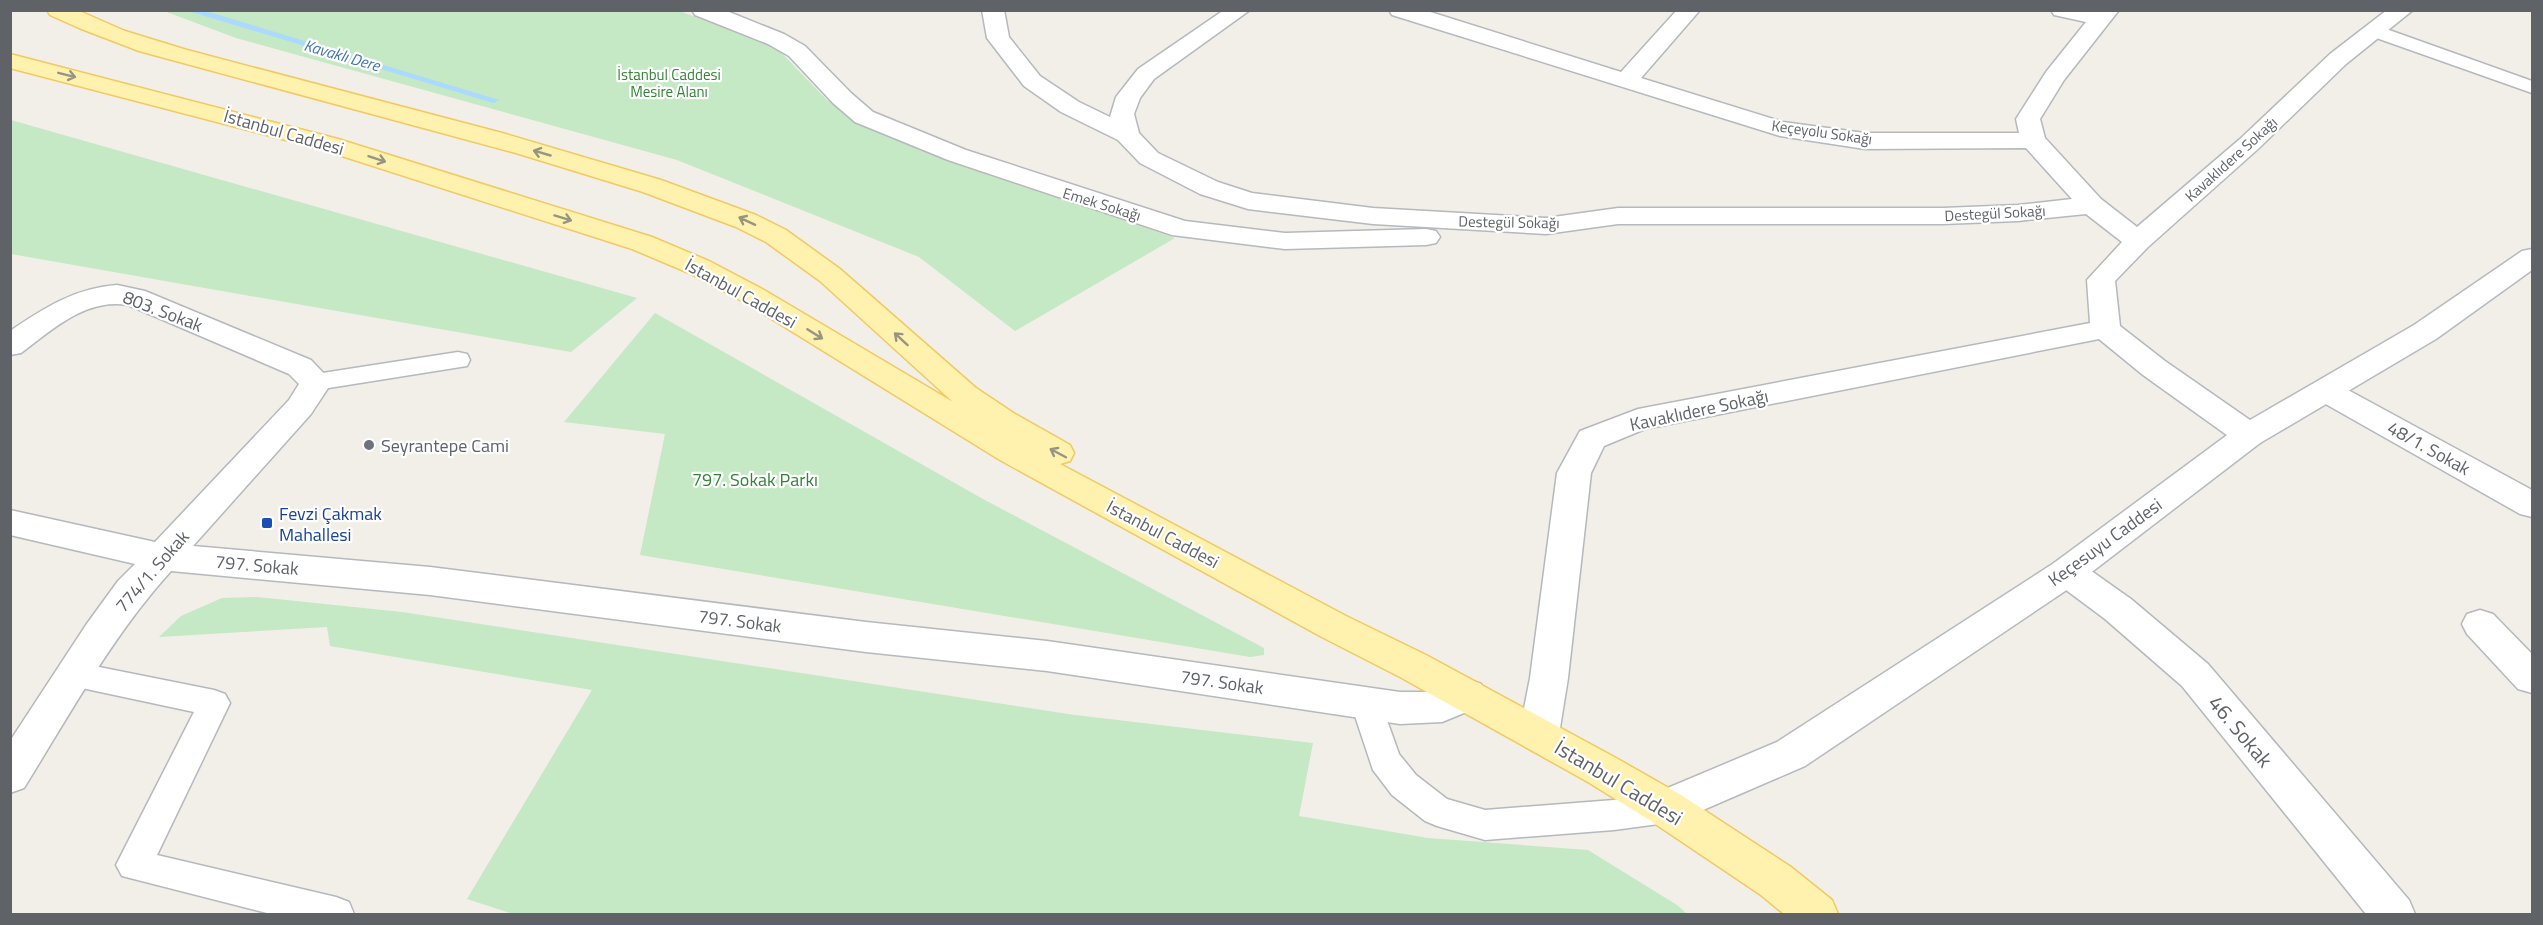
<svg xmlns="http://www.w3.org/2000/svg" width="2543" height="925" font-family="'Titillium Web',sans-serif">
	<style>
		.green { fill: #c5e8c5 }
		.lines { fill: none; stroke-linecap: round; stroke-linejoin: round }
		.stream { fill: #aadaff; fill-rule: evenodd }
		.lane-casing { stroke: #b5b8bc; stroke-width: 3 }
		.street-casing { stroke: #b5b8bc; stroke-width: 3 }
		.secondary-casing { stroke: #b6babf; stroke-width: 3 }
		.primary-casing { stroke: #f2c960; stroke-width: 3 }
		.lane { fill: #fff; fill-rule: evenodd }
		.street { fill: #fff; fill-rule: evenodd }
		.secondary { fill: #fff; fill-rule: evenodd }
		.primary { fill: #fff2af; fill-rule: evenodd }
		.oneway { stroke: #979581 }
		.worship-dot { fill: #6b7280; stroke: #fff; stroke-width: 2 }
		.transit-dot { fill: #1a4fb4; stroke: #fff; stroke-width: 2 }
		.labels { text-anchor: middle; dominant-baseline: central; stroke-width: 4.5; stroke-linejoin: round; paint-order: stroke }
		.far-park-label { font-size: 15px; fill: #348238; stroke: #fff }
		.far-street-label { font-size: 15px; fill: #5f6368; stroke: #fff }
		.far-water-label { font-size: 16px; font-style: italic; fill: #4174aa; stroke: #fff }
		.street-label { font-size: 18px; fill: #5f6368; stroke: #fff }
		.worship-label { font-size: 18px; fill: #5b616d; stroke: #fff; text-anchor: start }
		.park-label { font-size: 18px; fill: #348238; stroke: #fff }
		.transit-label { font-size: 18px; fill: #164399; stroke: #fff; text-anchor: start }
		.near-street-label { font-size: 21px; fill: #5f6368; stroke: #fff }
	</style>
	<rect width="100%" height="100%" fill="#f1efe8"/>
	<g class="green">
		<path d="M164,11H679L772,43L826,99L853,118L1015,183L1175,238L1015,331L919,257L677,160L236,38Z"/>
		<path d="M11,120L637,298L571,352L11,254Z"/>
		<path d="M655,313L983,499L1264,648V655L1250,657L640,555L665,434L564,422Z"/>
		<path d="M257,597L402,612L1075,715L1313,743L1299,816L1428,838L1588,850L1677,905L1687,914H513L467,899L592,690L330,646L327,627L159,637L181,616L222,598Z"/>
	</g>
	<g class="lines">
		<path class="stream" d="M185,10H202L499,100L494,103L490,102Z"/>
		<g class="lane-casing">
			<g id="lane">
				<path d="M2375,25L2532,81V93L2368,35L2366,31L2368,27Z"/>
				<path d="M458,352L467,354L470,360L467,366L316,390L307,388L303,382L307,376L316,374Z"/>
				<path d="M74,662L214,690L225,694L230,703L157,855L336,897L349,902L354,914H271L122,876L116,865L194,712L63,684L58,675L63,666Z"/>
				<path d="M1367,691L1378,695L1399,754L1416,775L1447,799L1485,810L1614,800L1666,793L1678,798L1683,808L1678,818L1666,823L1614,830L1485,840L1437,826L1425,821L1392,795L1373,770L1351,704L1356,695Z"/>
			</g>
		</g>
		<g class="street-casing">
			<g id="street">
				<path d="M692,10H724L784,34L805,46L851,93L873,112L966,150L1185,221L1285,233L1426,229L1436,231L1440,237L1436,243L1426,245L1285,249L1172,235L948,160L855,122L833,103L789,56L768,44L695,15Z"/>
				<path d="M982,10H1004L1009,37L1040,76L1079,102L1110,117L1116,97L1138,69L1224,10H1250L1154,79L1140,98L1134,114L1139,133L1158,153L1218,182L1252,193L1373,208L1546,218L1618,208H1943L2018,205L2072,199L2026,148L1865,149L1780,136L1392,15L1389,10H1424L1621,72L1677,10H1700L1641,78L1783,122L1865,133H2019L2016,119L2046,72L2086,22L2054,15L2051,10H2119L2064,80L2040,119L2045,138L2101,199L2137,227L2240,139L2330,54L2387,10H2413L2346,64L2258,149L2148,247L2115,281L2120,326L2165,361L2260,427L2265,435L2260,443L2249,446L2238,443L2143,375L2099,339L1645,429L1604,446L1591,473L1568,678L1559,734L1553,746L1539,751L1525,746L1519,734L1530,678L1557,473L1580,431L1638,409L2090,323L2087,280L2122,242L2086,214L2018,221L1943,224H1618L1546,234L1373,224L1248,209L1200,194L1140,163L1118,140L1061,112L1024,86L987,38Z"/>
				<path d="M117,285L145,291L311,360L332,382L311,414L193,546L430,567L866,622L1047,641L1400,692H1435L1467,679L1481,684L1486,695L1481,706L1442,722L1400,724L1047,671L866,652L430,595L171,571C112,636 70,714 24,788L10,793V741L86,625L118,581L135,564L10,535V510L155,542L289,400L299,384L289,374L128,305C86,298 53,329 21,353L10,355V331C44,308 75,288 117,285Z"/>
				<path d="M2326,381L2337,384L2532,490V517L2520,514L2315,398L2310,391L2315,384Z"/>
				<path d="M2067,559L2080,563L2131,599L2208,664L2409,900L2415,914H2366L2182,686L2105,619L2054,581L2049,572L2054,563Z"/>
				<path d="M2480,610L2493,614L2532,654V693L2518,689L2467,634L2462,624L2467,614Z"/>
			</g>
		</g>
		<g class="secondary-casing">
			<path id="secondary" d="M2532,249V270L2436,339L2260,443L2080,581L1805,766L1666,826L1651,821L1645,808L1651,795L1777,742L2054,563L2238,427L2414,325L2522,251Z"/>
		</g>
		<g class="primary-casing">
			<path id="primary" d="M47,10H77L125,31L187,50L502,133L661,180L756,215L786,230L840,269L976,388L1015,414L1070,445L1074,453L1070,461L1060,464L1346,616L1426,655L1616,758L1681,795L1791,867L1832,900L1838,914H1784L1761,895L1651,821L1588,782L1400,677L1320,636L1000,460L744,302L689,273L632,249L320,149L10,68V54L338,139L652,237L709,261L764,290L953,402L820,281L766,242L736,227L643,192L516,153L139,51L79,28L50,15Z"/>
		</g>
		<use href="#lane" class="lane"/>
		<use href="#street" class="street"/>
		<use href="#secondary" class="secondary"/>
		<use href="#primary" class="primary"/>
	</g>
	<defs><path id="oneway-shaft" d="M-6 0H5M1.5-3L5.5 0L1.5 3" fill="none" stroke-width="1.6" stroke-linecap="round" stroke-linejoin="round" transform="scale(1.5)"/></defs>
	<g class="oneway">
		<use href="#oneway-shaft" transform="translate(67 75) rotate(14)"/>
		<use href="#oneway-shaft" transform="translate(542 153) rotate(-164)"/>
		<use href="#oneway-shaft" transform="translate(377 159) rotate(18)"/>
		<use href="#oneway-shaft" transform="translate(563 218) rotate(17)"/>
		<use href="#oneway-shaft" transform="translate(747 221) rotate(-155)"/>
		<use href="#oneway-shaft" transform="translate(815 334) rotate(32)"/>
		<use href="#oneway-shaft" transform="translate(901 339) rotate(-137)"/>
		<use href="#oneway-shaft" transform="translate(1058 453) rotate(-152)"/>
	</g>
	<circle class="worship-dot" cx="369" cy="445" r="6"/>
	<rect class="transit-dot" x="261" y="517" width="12" height="12" rx="3"/>
	<g class="labels">
		<g class="far-park-label">
			<text x="669" y="74">İstanbul Caddesi<tspan x="669" dy="17">Mesire Alanı</tspan></text>
		</g>
		<g class="far-street-label">
			<text transform="translate(1822 132) rotate(8)">Keçeyolu Sokağı</text>
			<text transform="translate(2231 159) rotate(-42)">Kavaklıdere Sokağı</text>
			<text transform="translate(1102 204) rotate(17)">Emek Sokağı</text>
			<text transform="translate(1995 213) rotate(-3)">Destegül Sokağı</text>
			<text transform="translate(1509 222) rotate(1)">Destegül Sokağı</text>
		</g>
		<g class="far-water-label">
			<text transform="translate(342 55) rotate(16)">Kavaklı Dere</text>
		</g>
		<g class="street-label">
			<text transform="translate(284 132) rotate(16)">İstanbul Caddesi</text>
			<text transform="translate(741 293) rotate(29)">İstanbul Caddesi</text>
			<text transform="translate(163 311) rotate(21)">803. Sokak</text>
			<text transform="translate(1699 410) rotate(-12)">Kavaklıdere Sokağı</text>
			<text transform="translate(2429 448) rotate(29)">48/1. Sokak</text>
			<text transform="translate(1163 534) rotate(28)">İstanbul Caddesi</text>
			<text transform="translate(2105 542) rotate(-36)">Keçesuyu Caddesi</text>
			<text transform="translate(257 565) rotate(5)">797. Sokak</text>
			<text transform="translate(152 571) rotate(-49)">774/1. Sokak</text>
			<text transform="translate(740 621) rotate(7)">797. Sokak</text>
			<text transform="translate(1222 682) rotate(8)">797. Sokak</text>
		</g>
		<g class="worship-label">
			<text x="381" y="445">Seyrantepe Cami</text>
		</g>
		<g class="park-label">
			<text x="755" y="479">797. Sokak Parkı</text>
		</g>
		<g class="transit-label">
			<text x="279" y="513">Fevzi Çakmak<tspan x="279" dy="21">Mahallesi</tspan></text>
		</g>
		<g class="near-street-label">
			<text transform="translate(2241 731) rotate(50)">46. Sokak</text>
			<text transform="translate(1619 782) rotate(31)">İstanbul Caddesi</text>
		</g>
	</g>
	<rect width="2543" height="925" fill="none" stroke="#5f6368" stroke-width="24"/>
</svg>
